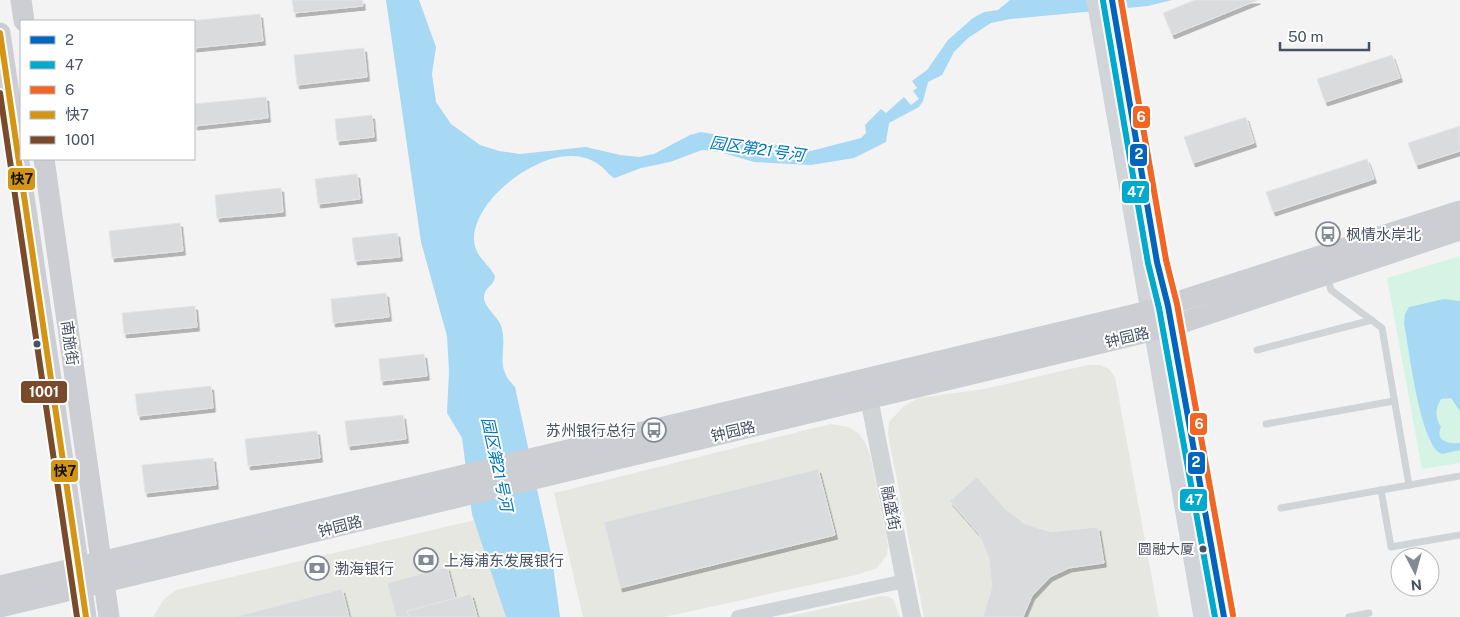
<svg xmlns="http://www.w3.org/2000/svg" width="1460" height="617" font-family="'Public Sans','Noto Sans SC',sans-serif">
	<style>
		.commercial { fill: #e7e7e1 }
		.green { fill: #d6f4e6 }
		.water { fill: #a7d8f4 }
		.building { fill: #dadbdd; stroke: #e5e5e6; filter: url(#shadow) }
		.lines { fill: none; stroke-linecap: round; stroke-linejoin: round }
		.service { stroke: #d1d4d7; stroke-width: 7 }
		.minor { stroke: #d1d4d7; stroke-width: 14 }
		.tertiary { stroke: #d1d4d7; stroke-width: 18 }
		.secondary { stroke: #d1d4d8; stroke-width: 19 }
		.primary { stroke: #ccced4; stroke-width: 21 }
		.bus-1-casing { stroke: #fff; stroke-width: 10 }
		.bus-2-casing { stroke: #fff; stroke-width: 10 }
		.bus-3-casing { stroke: #fff; stroke-width: 10 }
		.bus-4-casing { stroke: #fff; stroke-width: 10 }
		.bus-5-casing { stroke: #fff; stroke-width: 10 }
		.bus-1 { stroke: #0065bd; stroke-width: 6 }
		.bus-2 { stroke: #00a9ce; stroke-width: 6 }
		.bus-3 { stroke: #f26522; stroke-width: 6 }
		.bus-4 { stroke: #d49514; stroke-width: 6 }
		.bus-5 { stroke: #7a4b2a; stroke-width: 6 }
		.bus-dot { fill: #485162; stroke: #fff; stroke-width: 2 }
		.labels { text-anchor: middle; dominant-baseline: central; stroke-width: 4; stroke-linejoin: round; paint-order: stroke }
		.bus-label { font-size: 14px; fill: #485162; stroke: #fff; text-anchor: end }
		.poi-label { font-size: 15px; fill: #485162; stroke: #fff; text-anchor: start }
		.street-label { font-size: 15px; fill: #485162; stroke: #fff }
		.water-label { font-size: 16px; font-style: italic; fill: #0077bc; stroke: #fff }
		.line-badge { stroke: #fff; stroke-width: 2 }
		.badge-label { font-size: 14px; text-anchor: middle; font-weight: bold; fill: #fff }
		.pale-badge-label { font-size: 14px; text-anchor: middle; font-weight: bold; fill: #111 }
	</style>
	<defs>
		<filter id="shadow"><feDropShadow dx="2.5" dy="4" stdDeviation="0" flood-color="#0004"/></filter>
	</defs>
	<rect width="100%" height="100%" fill="#f3f3f3"/>
	<g class="commercial">
		<path d="M1088,365H1100L1109,369L1115,377L1159,617H924L888,435L889,422L904,406L918,398L984,389Z"/>
		<path d="M830,424L849,427L859,434L865,442L871,458L888,545L887,555L877,568L856,575L664,617H583L554,493Z"/>
		<path d="M475,520L506,617H153L164,599L176,590Z"/>
		<path d="M887,596L893,599L900,617H785L877,597Z"/>
	</g>
	<path class="green" d="M1460,256V463L1422,469L1387,278Z"/>
	<g class="water">
		<path d="M386,0H419L436,47L432,74L436,102L451,124L480,145L499,151L520,154L586,147L620,155L639,157L654,154L690,135L701,132L811,151L861,138L866,133L865,125L881,109L886,113L904,97L911,105L919,99L913,91L917,88L912,81L927,70L948,40L973,18L984,12L998,10L1010,0H1172L1148,6L1010,19L991,23L968,38L954,52L942,75L928,82L923,101L919,107L889,123L886,142L854,158L811,165L754,162L720,152L702,150L670,162L641,168L615,178C609,176 608,172 603,168C595,160 583,156 572,156C534,154 473,201 474,240C475,257 488,263 495,276C495,285 485,287 484,296C483,308 500,317 502,329C507,354 494,366 515,387L552,558L560,617H506L472,514L462,438L447,413L449,371L447,336L421,242Z"/>
		<path d="M1444,299L1460,301V411L1451,398L1441,399C1435,408 1435,418 1441,427C1435,441 1448,444 1460,443V450L1442,454C1420,447 1409,347 1404,324L1405,314L1409,307Z"/>
	</g>
	<g class="building">
		<path d="M292,0H362L363,6L294,13Z"/>
		<path d="M1195,0H1258L1172,35L1163,13Z"/>
		<path d="M260,14L263,41L194,48V21H189Z"/>
		<path d="M364,48L367,77L297,85L294,55Z"/>
		<path d="M1392,55L1400,78L1325,102L1317,79Z"/>
		<path d="M266,97L268,118L195,126L194,104Z"/>
		<path d="M372,115L374,137L337,141L335,119Z"/>
		<path d="M1246,117L1254,143L1193,163L1184,137Z"/>
		<path d="M1460,126V151L1416,165L1408,143Z"/>
		<path d="M1367,159L1374,179L1273,212L1266,192Z"/>
		<path d="M357,174L360,199L318,204L315,179Z"/>
		<path d="M281,188L283,212L217,218L215,195Z"/>
		<path d="M180,223L183,251L112,258L109,231Z"/>
		<path d="M397,233L400,257L355,261L352,238Z"/>
		<path d="M386,293L389,317L333,323L331,299Z"/>
		<path d="M195,306L197,327L124,334L122,313Z"/>
		<path d="M424,354L427,376L381,381L379,359Z"/>
		<path d="M211,386L213,408L138,416L135,394Z"/>
		<path d="M403,415L406,439L348,446L345,421Z"/>
		<path d="M317,431L320,458L248,466L245,439Z"/>
		<path d="M213,458L216,485L145,493L142,465Z"/>
		<path d="M818,469L835,535L756,554L740,489Z"/>
		<path d="M818,469L835,535L620,588L604,522Z"/>
		<path d="M977,477L1005,509L1025,524L1051,532L1098,527L1104,563L1069,568L1050,577L1032,596L1023,617H983L992,587L989,558L979,534L950,501Z"/>
		<path d="M447,567L455,598L471,594L477,617H396L387,583Z"/>
		<path d="M342,589L349,617H234Z"/>
		<path d="M471,594L477,617H409L407,611Z"/>
	</g>
	<g class="lines">
		<g class="service">
			<path d="M1327,276L1331,290L1382,328L1409,485"/>
			<path d="M1257,350L1372,320"/>
			<path d="M1266,424L1394,401"/>
			<path d="M1381,490L1391,547L1460,535"/>
			<path d="M1281,508L1460,476"/>
			<path d="M1349,617L1369,613"/>
		</g>
		<path class="minor" d="M738,617L905,581"/>
		<path class="tertiary" d="M869,398L912,617"/>
		<g class="secondary">
			<path d="M1096,0L1203,617"/>
			<path d="M1112,0L1157,262L1168,306L1224,617"/>
		</g>
		<g class="primary">
			<path d="M21,0L24,21"/>
			<path d="M0,33L86,617"/>
			<path d="M44,159L109,617"/>
			<path d="M0,586L1149,311L1460,211"/>
			<path d="M0,607L1172,326L1460,230"/>
		</g>
		<g class="bus-1-casing">
			<path id="bus-1" d="M1112,0L1157,262L1168,306L1224,617"/>
		</g>
		<g class="bus-2-casing">
			<path id="bus-2" d="M1103,1L1148,263L1159,308L1215,617"/>
		</g>
		<g class="bus-3-casing">
			<path id="bus-3" d="M1121,0L1166,260L1177,304L1233,615"/>
		</g>
		<g class="bus-4-casing">
			<path id="bus-4" d="M0,33L86,617"/>
		</g>
		<g class="bus-5-casing">
			<path id="bus-5" d="M0,93L77,617"/>
		</g>
		<use href="#bus-1" class="bus-1"/>
		<use href="#bus-2" class="bus-2"/>
		<use href="#bus-3" class="bus-3"/>
		<use href="#bus-4" class="bus-4"/>
		<use href="#bus-5" class="bus-5"/>
	</g>
	<defs>
		<g id="bus-ring" transform="scale(1.25)"><circle r="9.5" fill="#fff" stroke="#848a95" stroke-width="1.5"/><path d="M-5-6H5V4H4V6H2V4H-2V6H-4V4H-5ZM-3.5-4V0h7V-4ZM-3.5 1.2v1.5H-2V1.2ZM2 1.2v1.5H3.5V1.2Z" fill="#848a95"/></g>
		<g id="bank-ring" transform="scale(1.25)"><circle r="9.5" fill="#fff" stroke="#848a95" stroke-width="1.5"/><path d="M-6-4H6V4H-6ZM0-2.3a2.3 2.3 0 1 0 0 4.6a2.3 2.3 0 1 0 0-4.6Z" fill="#848a95"/></g>
	</defs>
	<g fill-rule="evenodd">
		<use href="#bus-ring" x="1328" y="234"/>
		<use href="#bus-ring" x="654" y="430"/>
		<use href="#bank-ring" x="426" y="560"/>
		<use href="#bank-ring" x="317" y="568"/>
	</g>
	<g class="bus-dot">
		<circle cx="37" cy="344" r="4.5"/>
		<circle cx="1203" cy="549" r="4.5"/>
	</g>
	<g class="labels">
		<g class="bus-label">
			<text x="1194" y="549">圆融大厦</text>
		</g>
		<g class="poi-label">
			<text x="1346" y="234">枫情水岸北</text>
			<text x="636" y="430" text-anchor="end">苏州银行总行</text>
			<text x="444" y="560">上海浦东发展银行</text>
			<text x="334" y="568">渤海银行</text>
		</g>
		<g class="street-label">
			<text transform="translate(1127 337) rotate(-13)">钟园路</text>
			<text transform="translate(70 343) rotate(82)">南施街</text>
			<text transform="translate(733 431) rotate(-13)">钟园路</text>
			<text transform="translate(891 508) rotate(79)">融盛街</text>
			<text transform="translate(340 526) rotate(-14)">钟园路</text>
		</g>
		<g class="water-label">
			<text transform="translate(757 149) rotate(8)">园区第21号河</text>
			<text transform="translate(497 464) rotate(78)">园区第21号河</text>
		</g>
	</g>
	<g class="line-badge">
		<rect x="1132" y="105" width="19" height="24" rx="5" fill="#f26522"/>
		<rect x="1129" y="143" width="19" height="24" rx="5" fill="#0065bd"/>
		<rect x="7" y="167" width="29" height="24" rx="5" fill="#d49514"/>
		<rect x="1121" y="180" width="29" height="24" rx="5" fill="#00a9ce"/>
		<rect x="20" y="380" width="48" height="24" rx="5" fill="#7a4b2a"/>
		<rect x="1189" y="412" width="19" height="24" rx="5" fill="#f26522"/>
		<rect x="1187" y="451" width="19" height="24" rx="5" fill="#0065bd"/>
		<rect x="50" y="459" width="29" height="24" rx="5" fill="#d49514"/>
		<rect x="1179" y="488" width="29" height="24" rx="5" fill="#00a9ce"/>
	</g>
	<g class="badge-label">
		<text x="1141" y="122">6</text>
		<text x="1139" y="159">2</text>
		<text x="1136" y="197">47</text>
		<text x="44" y="397">1001</text>
		<text x="1199" y="429">6</text>
		<text x="1196" y="467">2</text>
		<text x="1194" y="505">47</text>
	</g>
	<g class="pale-badge-label">
		<text x="22" y="184">快7</text>
		<text x="65" y="476">快7</text>
	</g>
	<rect x="20" y="20" width="175" height="140" fill="#ffffff" stroke="#b6b9c0"/>
	<rect x="30" y="36" width="25" height="8" fill="#0065bd" stroke="#b6b9c0"/>
	<text x="65" y="45" font-size="15" fill="#485162">2</text>
	<rect x="30" y="61" width="25" height="8" fill="#00a9ce" stroke="#b6b9c0"/>
	<text x="65" y="70" font-size="15" fill="#485162">47</text>
	<rect x="30" y="86" width="25" height="8" fill="#f26522" stroke="#b6b9c0"/>
	<text x="65" y="95" font-size="15" fill="#485162">6</text>
	<rect x="30" y="111" width="25" height="8" fill="#d49514" stroke="#b6b9c0"/>
	<text x="65" y="120" font-size="15" fill="#485162">快7</text>
	<rect x="30" y="136" width="25" height="8" fill="#7a4b2a" stroke="#b6b9c0"/>
	<text x="65" y="145" font-size="15" fill="#485162">1001</text>
	<g transform="translate(1415 572) rotate(174)"><circle r="24" fill="#ffffff" stroke="#b6b9c0"/>
	<path d="M0-4L9 19L0 12L-9 19Z" fill="#848a95"/>
	<text y="-8" font-size="14" font-weight="bold" text-anchor="middle" fill="#485162">N</text>
	</g>
	<path d="M1280 42v8h89v-8" fill="none" stroke="#485162" stroke-width="2.5"/>
	<text x="1288" y="42" font-size="15" fill="#485162" stroke="#ffffff" stroke-width="4" paint-order="stroke">50 m</text>
</svg>
